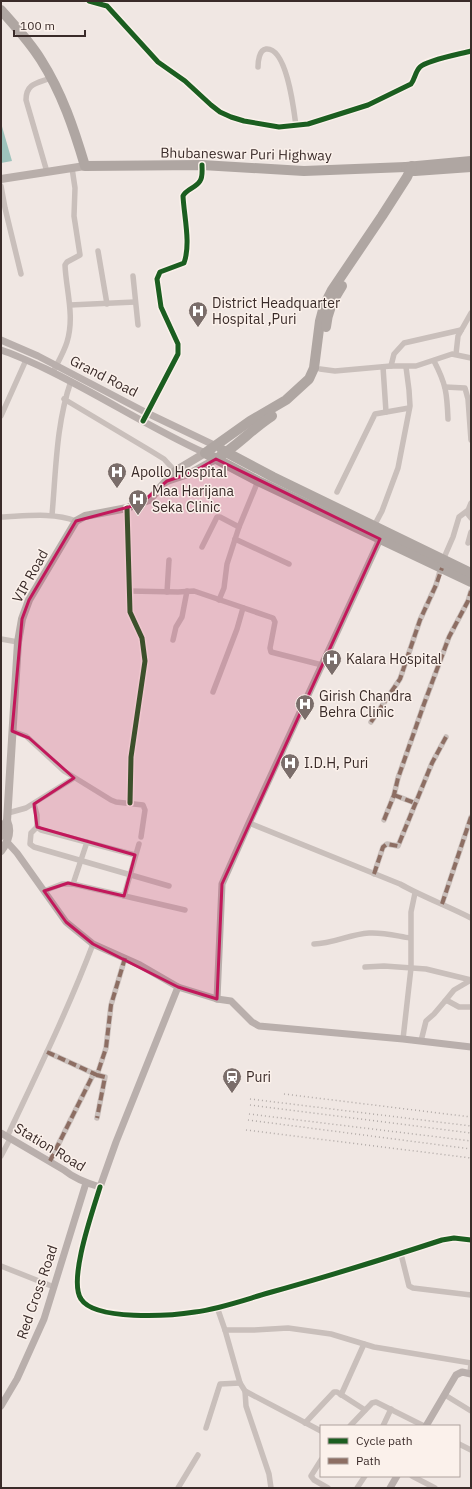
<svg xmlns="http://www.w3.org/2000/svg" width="472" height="1489" font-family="'IBM Plex Sans',sans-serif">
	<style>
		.water { fill: #9dc3bc }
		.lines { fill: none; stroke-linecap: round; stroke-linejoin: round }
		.street { stroke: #c9bfbb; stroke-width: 5.5 }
		.secondary { stroke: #b9afac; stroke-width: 7 }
		.primary { stroke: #b8aeaa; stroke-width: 8 }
		.highway { stroke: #afa6a2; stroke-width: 10 }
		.rail { stroke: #b0a9a6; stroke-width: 1.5; stroke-dasharray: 1 3; stroke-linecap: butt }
		.quiet { stroke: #8d6e63; stroke-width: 4; stroke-dasharray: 8 4; stroke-linecap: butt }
		.cycleway-casing { stroke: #fbf1eb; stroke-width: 8 }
		.cycleway { stroke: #1b5e20; stroke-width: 5 }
		.marked { fill: #c2185b; fill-opacity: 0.2; stroke: #c2185b; stroke-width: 3; stroke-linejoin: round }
		.labels { text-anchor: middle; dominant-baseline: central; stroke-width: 3; stroke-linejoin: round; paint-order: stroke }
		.street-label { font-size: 14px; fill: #3a2b29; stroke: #fbf1eb }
		.poi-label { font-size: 14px; fill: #3a2b29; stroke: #fbf1eb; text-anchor: start }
	</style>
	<rect width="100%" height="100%" fill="#f0e7e3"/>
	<path class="water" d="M1,123L12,161L1,163Z"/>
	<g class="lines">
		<g class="street">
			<path d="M89,1L107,6L158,62L185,81L211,105L220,112L231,117L244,121L279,127L308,124L368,105L411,84C415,79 415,72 420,67C427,60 460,54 471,51"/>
			<path d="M258,67C258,62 259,50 266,49C287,47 294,111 296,126"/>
			<path d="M47,172L26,100C26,83 38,83 51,78"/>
			<path d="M1,186L5,208L21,274"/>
			<path d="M98,251L107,304"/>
			<path d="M133,276L138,325"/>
			<path d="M70,305L135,302"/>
			<path d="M456,354L458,336L471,313"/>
			<path d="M434,361C446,384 447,393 448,419"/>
			<path d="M391,366L394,354L404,343L461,330"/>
			<path d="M383,367L386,412"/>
			<path d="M320,369L335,371L391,366H416L452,354L471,358"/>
			<path d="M53,372C58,362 64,352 67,342C75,316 66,290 65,265L67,262L80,255L74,216L75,188L72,168"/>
			<path d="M445,387L465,388L468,399L471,440"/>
			<path d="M64,399L151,451L164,459L175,471"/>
			<path d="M1,416L26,360"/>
			<path d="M143,421L178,354V344L161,307L157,279L160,272L184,263C191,244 184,216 183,196C186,189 196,188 200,181C203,177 202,170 202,165"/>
			<path d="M337,492L375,414L409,408"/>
			<path d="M471,503L467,513L471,518"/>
			<path d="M127,508L130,612L142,638L145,661L131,757L130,803"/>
			<path d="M52,515C56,471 56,424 71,381"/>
			<path d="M1,517C26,516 53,512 76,521"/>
			<path d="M373,528L382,511L398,468L410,406L409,390L406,367"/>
			<path d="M235,539L289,564"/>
			<path d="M468,543L471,532"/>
			<path d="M202,547L217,517H220L239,527"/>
			<path d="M129,591L178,592L194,591L273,618L275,622L270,648L271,652L322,665"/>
			<path d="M167,592L169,560"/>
			<path d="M219,600L224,588L227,564L239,527L258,481"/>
			<path d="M1,639L18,642"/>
			<path d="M173,640L176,627L182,617L187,591"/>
			<path d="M213,692L237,629L243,608"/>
			<path d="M371,722L400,679L420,620L436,585L443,560L453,537L459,517L467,511"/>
			<path d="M12,731L26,736L64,771L111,800L116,802L143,805L145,810L141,837"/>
			<path d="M394,795L415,803"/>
			<path d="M34,804L37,815V827L41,830L135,855"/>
			<path d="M8,813L26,808L74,778"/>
			<path d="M384,820L394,795L398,778L424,704L449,637L468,601L471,591"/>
			<path d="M249,823L400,884C423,897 448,906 471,918"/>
			<path d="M37,827L31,833L30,844L34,847L169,886"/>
			<path d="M374,874L383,847L387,844L398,846L432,763L446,737"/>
			<path d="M73,884L87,842"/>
			<path d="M44,891L62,884H73L185,910"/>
			<path d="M124,896L139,844"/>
			<path d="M442,904L471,817"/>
			<path d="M314,944C333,944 350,934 369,933C383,932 397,936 410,938"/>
			<path d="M365,967L384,966L426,969L471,980"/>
			<path d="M445,1001L454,990L471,980"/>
			<path d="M403,1039L411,968V912L415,893"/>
			<path d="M421,1041L426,1021L434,1014L445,1001H448L459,1007H471"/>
			<path d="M47,1052L97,1075L106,1048L111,1005L125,958"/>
			<path d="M97,1075L105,1077L97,1118"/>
			<path d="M7,1137C37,1073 68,1010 93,944"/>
			<path d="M1,1156L10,1139"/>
			<path d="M50,1161L94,1073"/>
			<path d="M100,1187C93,1210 68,1280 81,1299C95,1321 170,1316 195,1312C219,1309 244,1300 268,1293C326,1277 384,1259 442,1240L454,1238L471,1240"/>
			<path d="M401,1254L409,1286L413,1288L471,1295"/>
			<path d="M1,1266L54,1287"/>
			<path d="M217,1307L225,1330L240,1383L245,1391L321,1431"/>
			<path d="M225,1330H254L288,1328L331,1334L374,1347L471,1363L470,1374"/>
			<path d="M245,1391L246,1406L269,1474L271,1488"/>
			<path d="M341,1395L364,1344"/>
			<path d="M445,1395L471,1411"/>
			<path d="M305,1423L334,1392H337L365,1410"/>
			<path d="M350,1426L372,1403L376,1402L424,1426"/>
			<path d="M383,1426L391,1409"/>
			<path d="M206,1428L220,1384L240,1383"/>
			<path d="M459,1444L471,1450"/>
			<path d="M321,1460L311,1476L314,1480L328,1488"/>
			<path d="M412,1476L435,1488"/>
			<path d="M178,1488L198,1455"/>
			<path d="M357,1488L365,1476"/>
		</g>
		<g class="secondary">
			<path d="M1,340L38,356L147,413L216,446"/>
			<path d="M1,350C16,355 31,362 46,369C100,395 150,428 205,453"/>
			<path d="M7,842L17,853L66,922L93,944L140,965L178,987L217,999L231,1001L252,1022L259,1026L403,1039L471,1047"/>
			<path d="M217,999L222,884L249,823L380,539"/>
			<path d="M1,1133L64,1170C75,1179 86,1183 100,1187L116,1142L178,987"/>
			<path d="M1,1406L17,1379L44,1319L86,1183"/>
			<path d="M426,1426L456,1375L462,1372L471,1374"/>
			<path d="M390,1488L397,1476"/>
		</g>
		<g class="primary">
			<path d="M1,179L85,166"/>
			<path d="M167,481L191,473L216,459"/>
			<path d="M1,836L4,825L7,821"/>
			<path d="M1,851C8,842 12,832 7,821L18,642L22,619L29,600L76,521L85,516L127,508L149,500L175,471L205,453"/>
		</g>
		<g class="highway">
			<path d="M1,10C15,26 30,42 41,60C62,93 74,129 85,166L202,165L304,171L406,167"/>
			<path d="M471,161L406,167L410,171H415L471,167"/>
			<path d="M412,166L407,177L382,216L332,290L324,306L320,321L314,368L309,379L286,400L250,421L205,453L258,481L471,582"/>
			<path d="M326,327C327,313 334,298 342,286"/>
			<path d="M222,450L273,477L471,573"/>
			<path d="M216,459C236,447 252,429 272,416"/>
		</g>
		<g class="rail">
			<path d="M284,1094L471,1117"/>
			<path d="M250,1099L471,1126"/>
			<path d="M250,1105L471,1133"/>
			<path d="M249,1114L471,1141"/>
			<path d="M248,1120L471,1149"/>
			<path d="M246,1130L471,1158"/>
		</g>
		<g class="quiet">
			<path d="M371,722L400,679L420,620L436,585L442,568"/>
			<path d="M394,795L415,803"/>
			<path d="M384,820L394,795L398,778L424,704L449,637L468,601L471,591"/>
			<path d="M374,874L383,847L387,844L398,846L432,763L446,737"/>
			<path d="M442,904L471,817"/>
			<path d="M47,1052L97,1075L106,1048L111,1005L125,958"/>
			<path d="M97,1075L105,1077L97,1118"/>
			<path d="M50,1161L94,1073"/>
		</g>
		<g class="cycleway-casing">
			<g id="cycleway">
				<path d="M89,1L107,6L158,62L185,81L211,105L220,112L231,117L244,121L279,127L308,124L368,105L411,84C415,79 415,72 420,67C427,60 460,54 471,51"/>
				<path d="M143,421L178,354V344L161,307L157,279L160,272L184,263C191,244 184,216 183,196C186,189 196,188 200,181C203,177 202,170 202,165"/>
				<path d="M127,508L130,612L142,638L145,661L131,757L130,803"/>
				<path d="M100,1187C93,1210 68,1280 81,1299C95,1321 170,1316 195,1312C219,1309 244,1300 268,1293C326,1277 384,1259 442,1240L454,1238L471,1240"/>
			</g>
		</g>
		<use href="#cycleway" class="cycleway"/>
	</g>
	<path class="marked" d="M216,459L380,539L222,884L217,999L178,987L93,944L66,922L44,891L68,883L124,896L135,855L37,827L34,804L74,778L29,738L12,731L22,619L29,600L76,521L140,504L167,481L191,473Z"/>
	<defs>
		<g id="hospital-pin" transform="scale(1)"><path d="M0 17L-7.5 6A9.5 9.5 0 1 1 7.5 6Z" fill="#7a6d6a" stroke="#fbf1eb"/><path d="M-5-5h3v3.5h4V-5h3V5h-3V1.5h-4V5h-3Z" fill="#fff"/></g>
		<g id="station-pin" transform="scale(1)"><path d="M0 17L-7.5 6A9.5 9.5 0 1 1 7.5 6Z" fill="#7a6d6a" stroke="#fbf1eb"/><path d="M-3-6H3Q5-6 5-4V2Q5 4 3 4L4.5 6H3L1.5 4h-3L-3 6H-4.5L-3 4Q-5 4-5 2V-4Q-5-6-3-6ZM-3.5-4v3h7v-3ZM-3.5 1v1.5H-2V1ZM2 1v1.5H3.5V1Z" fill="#fff"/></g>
	</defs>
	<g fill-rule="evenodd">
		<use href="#hospital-pin" x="198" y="311"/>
		<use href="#hospital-pin" x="117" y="472"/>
		<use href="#hospital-pin" x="138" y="499"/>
		<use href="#hospital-pin" x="332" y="659"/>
		<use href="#hospital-pin" x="305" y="704"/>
		<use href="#hospital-pin" x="290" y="763"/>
		<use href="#station-pin" x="232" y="1077"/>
	</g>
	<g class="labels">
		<g class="street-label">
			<text transform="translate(246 154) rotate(1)">Bhubaneswar Puri Highway</text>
			<text transform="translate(104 376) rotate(27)">Grand Road</text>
			<text transform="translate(30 576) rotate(-61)">VIP Road</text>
			<text transform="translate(50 1147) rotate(31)">Station Road</text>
			<text transform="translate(37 1292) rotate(-71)">Red Cross Road</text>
		</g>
		<g class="poi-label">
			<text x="212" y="303">District Headquarter<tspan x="212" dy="16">Hospital ,Puri</tspan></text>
			<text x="131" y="472">Apollo Hospital</text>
			<text x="152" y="491">Maa Harijana<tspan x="152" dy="16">Seka Clinic</tspan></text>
			<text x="346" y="659">Kalara Hospital</text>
			<text x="319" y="696">Girish Chandra<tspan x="319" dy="16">Behra Clinic</tspan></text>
			<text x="304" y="763">I.D.H, Puri</text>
			<text x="246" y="1077">Puri</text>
		</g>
	</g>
	<rect width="472" height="1489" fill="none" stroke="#3a2b29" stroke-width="4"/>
	<rect x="320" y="1425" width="140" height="52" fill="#fbf1eb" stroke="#aea29d"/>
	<rect x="328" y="1438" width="20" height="6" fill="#1b5e20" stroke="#aea29d"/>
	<text x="356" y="1445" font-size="12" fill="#3a2b29">Cycle path</text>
	<rect x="328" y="1458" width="20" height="6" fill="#8d6e63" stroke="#aea29d"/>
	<text x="356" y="1465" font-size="12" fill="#3a2b29">Path</text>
	<path d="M14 30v6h71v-6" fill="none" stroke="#3a2b29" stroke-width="2"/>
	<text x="20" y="30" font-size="12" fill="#3a2b29" stroke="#fbf1eb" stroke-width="3" paint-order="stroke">100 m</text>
</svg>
